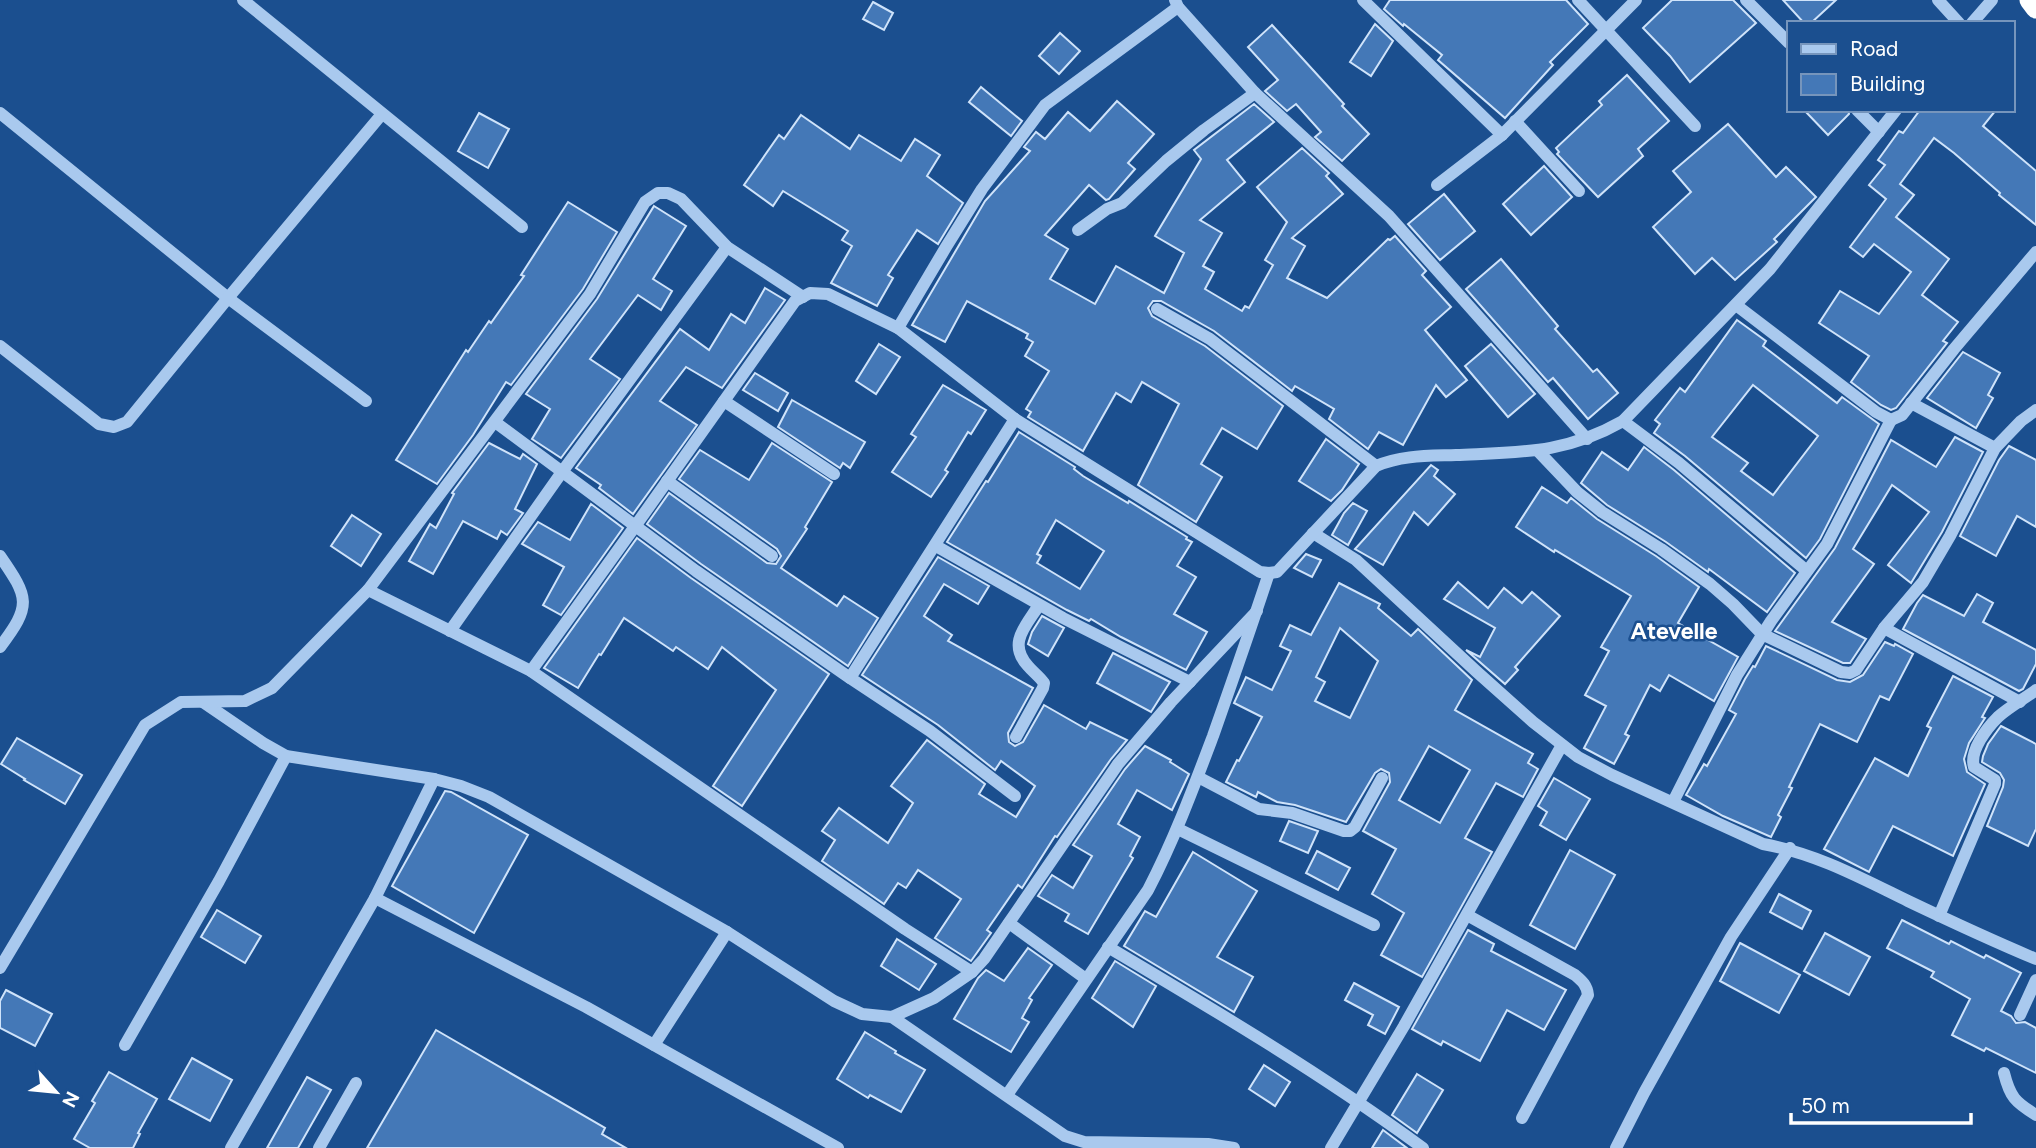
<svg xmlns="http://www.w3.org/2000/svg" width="2036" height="1148" font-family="Figtree,sans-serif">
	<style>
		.building { fill: #4478b7; stroke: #cfe3fa; stroke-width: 2; fill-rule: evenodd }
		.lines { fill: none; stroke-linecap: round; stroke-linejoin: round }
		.minor { stroke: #a9c9ee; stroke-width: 12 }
		.highway { stroke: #fff; stroke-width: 21 }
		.labels { text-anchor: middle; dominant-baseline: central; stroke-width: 5; stroke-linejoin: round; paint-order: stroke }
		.quarter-label { font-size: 23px; font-weight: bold; fill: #fff; stroke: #1b4f8f }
	</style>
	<rect width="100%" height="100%" fill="#1b4f8f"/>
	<g class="building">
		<path d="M1390,0H1566L1588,24L1550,62L1553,65L1505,118L1438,60L1442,55L1404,24L1403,26L1384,9Z"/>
		<path d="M1672,0H1733L1756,23L1690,82L1670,56L1643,28Z"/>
		<path d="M1783,0H1836L1811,23H1804Z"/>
		<path d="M873,2L893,13L884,30L863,19Z"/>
		<path d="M1375,24L1393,41L1371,76L1350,62Z"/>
		<path d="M1272,25L1344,104L1342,106L1369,134L1342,161L1315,137L1321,132L1296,104L1287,111L1265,91L1278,80L1248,47Z"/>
		<path d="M1060,33L1080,51L1059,74L1039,56Z"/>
		<path d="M1627,75L1669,121L1638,149L1643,156L1598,197L1557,154L1559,152L1556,148L1602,105L1599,101Z"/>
		<path d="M981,87L1022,121L1011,136L969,102Z"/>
		<path d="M1117,101L1154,134L1128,163L1135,169L1109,199L1106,200L1089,185L1045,235L1068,249L1050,279L1095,304L1116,266L1164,293L1184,253L1155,236L1201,159L1194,150L1254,104L1274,122L1227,160L1245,182L1200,220L1222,233L1203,266L1214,272L1205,289L1242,311L1245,306L1249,308L1273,265L1265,260L1287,222L1257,187L1302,148L1329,173L1326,176L1343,194L1292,238L1305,246L1287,278L1327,298L1388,239L1390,240L1395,236L1426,271L1422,275L1451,307L1425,330L1467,380L1446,397L1436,385L1403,445L1379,432L1368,449L1329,419L1334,409L1295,386L1292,391L1214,331L1161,301H1153L1148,308L1152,316L1205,346L1283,406L1257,449L1222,428L1201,464L1222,477L1196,522L1138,485L1179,404L1142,382L1131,402L1116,393L1083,451L1028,417L1031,412L1026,409L1049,371L1025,356L1033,342L1026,338L1028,334L967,301L945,342L912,325L985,201L1030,151L1024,147L1036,132L1045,139L1068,112L1090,131Z"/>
		<path d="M1804,110H1848L1849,114L1828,135Z"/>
		<path d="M1920,110H1996L1983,126L2036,171V225L1999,195L2000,193L1954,153L1934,138L1900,184L1914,195L1896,217L1949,259L1922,295L1958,322L1943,341L1947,343L1896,408L1891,410L1881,405L1851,382L1869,356L1819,323L1840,291L1879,314L1911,272L1874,244L1863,257L1850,247L1886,199L1869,185L1885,165L1878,160L1899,131L1903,133Z"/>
		<path d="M479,113L509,129L488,168L458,151Z"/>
		<path d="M801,115L850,149L859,135L901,161L915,139L940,155L927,176L963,203L938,244L917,230L888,275L893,278L877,306L831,283L852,246L842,240L848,231L783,191L773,206L744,185L779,135L784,139Z"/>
		<path d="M1728,124L1776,177L1786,167L1816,197L1774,239L1777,242L1735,280L1712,258L1695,274L1653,227L1691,192L1673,171Z"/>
		<path d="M1544,166L1572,197L1531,235L1503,204Z"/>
		<path d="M1444,194L1475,231L1440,260L1408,224Z"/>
		<path d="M568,202L617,232L583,289L511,385L506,382L473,435L437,484L396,460L466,350L468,352L489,321L491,323L524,276L521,275Z"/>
		<path d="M654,206L686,226L653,279L672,291L661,310L638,295L590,359L620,379L561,458L532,439L550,409L526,394L597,299Z"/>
		<path d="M1501,259L1558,326L1555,329L1593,372L1597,369L1618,393L1588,419L1553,378L1548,382L1466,289Z"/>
		<path d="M765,288L785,300L722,388L686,367L660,401L697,425L633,514L599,488L601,485L576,468L680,329L709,350L731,314L745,323Z"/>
		<path d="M1737,320L1766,341L1763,346L1837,403L1842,397L1879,424L1820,539L1806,558L1685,456L1654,433L1660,424L1655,420L1680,388L1685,392ZM1753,385L1818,436L1773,495L1741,471L1748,463L1712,437Z"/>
		<path d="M879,344L900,357L876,394L856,381Z"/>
		<path d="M1491,344L1535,394L1508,417L1465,366Z"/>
		<path d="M1963,352L2000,373L1988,395L1993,398L1976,428L1927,398Z"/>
		<path d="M755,373L788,393L778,411L743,390Z"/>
		<path d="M943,385L986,410L971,434L968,432L945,470L948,472L931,497L892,472L916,437L911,434Z"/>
		<path d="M792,400L865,442L850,468L843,463L840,468L778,427Z"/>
		<path d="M1019,432L1075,467L1074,469L1083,476L1128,503L1129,501L1187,537L1186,539L1192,542L1177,566L1196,577L1174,614L1207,632L1186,670L1121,637L1091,619L1089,621L1067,610L947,542L986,481L988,482ZM1056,520L1104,551L1080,589L1037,563L1041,556L1037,554Z"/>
		<path d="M1955,437L1983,452L1942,532L1911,583L1888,565L1929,512L1892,485L1853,549L1874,564L1832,622L1866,639L1850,663H1843L1775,631L1835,548L1891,440L1936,467Z"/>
		<path d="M1326,439L1359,464L1342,490L1331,501L1299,481Z"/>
		<path d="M489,443L520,459L523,454L537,464L515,509L523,513L507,535L501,531L497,539L463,521L433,574L409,561L430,524L436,528L454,494L452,493Z"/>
		<path d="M772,443L832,482L805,527L807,529L781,568L837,606L844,596L878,618L848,666L701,564L647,524L669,493L767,563L776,564L781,556L777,549L679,479L700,450L749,480Z"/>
		<path d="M2009,446L2036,460V527L2017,516L1996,556L1960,536L1999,460Z"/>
		<path d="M1644,447L1674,470L1795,573L1767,612L1709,569L1708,572L1666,542L1607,505L1581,483L1602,452L1628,470Z"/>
		<path d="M1431,465L1438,470L1434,476L1455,494L1428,525L1414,512L1383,565L1355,549Z"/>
		<path d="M1542,487L1567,503L1571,498L1597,519L1656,556L1699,587L1678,623L1738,657L1714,701L1669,675L1660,691L1650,685L1625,734L1629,736L1614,764L1584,748L1606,706L1585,695L1609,651L1601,647L1631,596L1555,550L1554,552L1516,527Z"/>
		<path d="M1353,503L1367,511L1348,545L1332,535L1344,513Z"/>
		<path d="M591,504L623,528L561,615L543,605L564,567L522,544L538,522L570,540Z"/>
		<path d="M352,515L381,534L361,566L331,546Z"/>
		<path d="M637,538L691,578L829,674L742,806L713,786L776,690L722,647L708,669L676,647L673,651L624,618L601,655L599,654L578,688L544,668Z"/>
		<path d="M1306,554L1321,560L1312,577L1294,568Z"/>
		<path d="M938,557L989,586L978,604L944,584L924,616L952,635L948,641L1033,688L1008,733L1009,742L1015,746L1023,742L1044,705L1086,729L1090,722L1127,740L1111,759L1057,837L1055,836L1022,888L1018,885L987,930L991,933L971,961L935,938L961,899L918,870L906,888L898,883L884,904L822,861L835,840L822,831L839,808L888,843L913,803L891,786L927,740L985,784L979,794L1016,817L1035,786L1001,761L995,770L938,725L862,675Z"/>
		<path d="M1458,582L1488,608L1504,588L1522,603L1532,592L1560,616L1515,667L1518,670L1505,684L1466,650L1480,657L1495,628L1444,599Z"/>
		<path d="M1339,583L1380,604L1378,608L1411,636L1418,629L1472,680L1455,710L1533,754L1528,763L1538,769L1523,797L1496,783L1465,838L1492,852L1422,977L1381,955L1404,913L1372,894L1396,849L1363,831L1390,782L1389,773L1381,769L1375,773L1346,822L1295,805L1277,802L1258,792L1256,797L1226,782L1237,760L1239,761L1262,717L1234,703L1246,677L1272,690L1291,651L1280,646L1290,625L1311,635ZM1340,628L1378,661L1350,718L1315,701L1325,682L1316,677ZM1429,746L1470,770L1440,823L1399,800Z"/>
		<path d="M1977,594L1993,603L1983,622L2036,650V664L2023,689L2019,691L1903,629L1917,603L1923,595L1964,616Z"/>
		<path d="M1042,616L1064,628L1048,656L1028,644L1032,632Z"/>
		<path d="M1885,642L1894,646L1895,644L1913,654L1889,700L1880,696L1857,742L1820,724L1789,787L1792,788L1778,815L1781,817L1771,837L1723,816L1686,795L1704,764L1707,766L1736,714L1729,710L1745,679L1753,666L1755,667L1766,646L1837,680L1850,682L1863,675Z"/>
		<path d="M1113,653L1170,682L1151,712L1097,683Z"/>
		<path d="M1953,676L1993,697L1982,717L1985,718L1969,743L1964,759L1967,772L1985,784L1953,856L1893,826L1869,872L1824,849L1875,758L1908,776L1931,728L1927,726Z"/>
		<path d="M2001,726L2036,744V829L2028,846L1987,826L2003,787L2004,780L2000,773L1982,762L1983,756L1988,744Z"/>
		<path d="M17,738L82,775L65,804L24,780L25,779L1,764Z"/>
		<path d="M1145,746L1171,760L1170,762L1189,774L1172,810L1137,790L1118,824L1140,837L1130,856L1133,858L1088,934L1065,921L1069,914L1038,896L1052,875L1073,888L1092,856L1073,845L1125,769Z"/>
		<path d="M1554,778L1590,799L1566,840L1540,825L1547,812L1538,806Z"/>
		<path d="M445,791L451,792L528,835L474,933L392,886Z"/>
		<path d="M1289,821L1318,831L1308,853L1280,841Z"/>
		<path d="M1570,850L1615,875L1575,949L1530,925Z"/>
		<path d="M1317,851L1350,868L1338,890L1306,873Z"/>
		<path d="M1193,852L1257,891L1217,957L1253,977L1234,1012L1124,946L1145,911L1156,917Z"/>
		<path d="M1779,894L1811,911L1802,929L1770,912Z"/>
		<path d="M217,910L261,936L245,963L201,937Z"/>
		<path d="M1902,920L1949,944L1951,941L1984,958L1986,955L2021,973L2001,1011L2011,1016L2016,1023L2025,1022L2036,1028V1073L1986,1048L1984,1051L1952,1035L1970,999L1931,977L1934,972L1887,948Z"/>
		<path d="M1468,930L1494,944L1491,951L1566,990L1544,1030L1507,1010L1480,1061L1443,1041L1441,1045L1412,1029Z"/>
		<path d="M1825,933L1870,957L1849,995L1804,971Z"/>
		<path d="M897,939L936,964L919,990L881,966Z"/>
		<path d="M1740,943L1800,975L1779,1013L1720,981Z"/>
		<path d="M1028,948L1052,965L1029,998L1032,1000L1022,1018L1029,1022L1011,1052L954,1019L978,978L986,970L1004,981Z"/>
		<path d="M1115,961L1156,986L1133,1027L1092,998Z"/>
		<path d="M1354,983L1399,1007L1385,1034L1368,1025L1373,1015L1345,1000Z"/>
		<path d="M6,990L52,1014L35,1046L0,1028V1001Z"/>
		<path d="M436,1030L605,1128L602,1134L626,1148H367Z"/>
		<path d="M865,1032L896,1051L895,1053L925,1070L901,1112L870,1095L868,1098L837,1079Z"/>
		<path d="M192,1058L232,1080L210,1121L169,1099Z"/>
		<path d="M1264,1065L1290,1082L1275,1106L1249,1089Z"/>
		<path d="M109,1072L157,1099L138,1133L140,1134L133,1148H90L74,1139L95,1103L92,1101Z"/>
		<path d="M1417,1074L1443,1090L1417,1133L1392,1115Z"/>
		<path d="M307,1077L331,1090L298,1148H267Z"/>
		<path d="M1383,1130L1407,1148H1372Z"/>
	</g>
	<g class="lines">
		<g class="minor">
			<path d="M243,0L522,227"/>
			<path d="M1175,0L1178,7L1255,93L1389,216L1587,439"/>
			<path d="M1363,0L1502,135"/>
			<path d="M1578,0L1695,126"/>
			<path d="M1746,0L1789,43"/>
			<path d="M1938,0L1959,23"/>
			<path d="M1972,23L1992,0"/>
			<path d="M1857,110L1879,132"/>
			<path d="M0,113L228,298L366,401"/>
			<path d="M1515,121L1579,191"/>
			<path d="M1437,185L1502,135L1636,0"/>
			<path d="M1078,230L1107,209L1122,203L1166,161L1204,130L1255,93"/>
			<path d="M1736,305L1876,412L1891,420L1902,415L1954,349L2036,252"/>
			<path d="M1157,309L1210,339L1376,466"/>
			<path d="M898,328L946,247L982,189L1045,105L1178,7"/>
			<path d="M0,346L99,424L114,427L127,422L228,298L382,114"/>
			<path d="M724,401L834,474"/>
			<path d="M1911,403L1995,448"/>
			<path d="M1015,419L850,678L930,731L1015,796"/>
			<path d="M1623,421L1679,463L1807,571"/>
			<path d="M495,422L696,571L850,678"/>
			<path d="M1538,451L1577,492L1602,512L1661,549L1710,584L1733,604L1762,634L1841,672L1850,673L1856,670L1884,628L1923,582L1950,536L1995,448L2021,421L2036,410"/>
			<path d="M667,481L772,556"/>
			<path d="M1313,533L1356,560L1477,672L1533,722L1578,757L1612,775L1763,844C1815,853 1861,878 1908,901C1950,921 1993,941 2036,959"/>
			<path d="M936,546L1063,618L1190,682"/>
			<path d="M0,556C29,598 32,605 0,647"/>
			<path d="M368,590L590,294L645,202L658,193H668L681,199L727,247L803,297"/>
			<path d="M1884,628L2020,702"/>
			<path d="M450,631L562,472L727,247"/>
			<path d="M531,671L905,929L972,972"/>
			<path d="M203,702L263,743L286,756L434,779L461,786L489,797L727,932L834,1001L862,1014L892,1017L934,998L972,972L984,959L1118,764L1171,702L1257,611"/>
			<path d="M1016,737L1043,688L1044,683C1039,676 1033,672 1028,666C1007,643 1026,626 1039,605"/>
			<path d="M1198,777L1259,809L1292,813L1344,831H1350L1355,827L1382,778"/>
			<path d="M1673,802L1737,675L1771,621L1827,544L1891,420"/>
			<path d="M1178,829L1374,925"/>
			<path d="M375,898L586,1007L838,1148"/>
			<path d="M1467,915L1575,975C1582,981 1587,985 1588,995L1522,1118"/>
			<path d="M1939,916L1995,784V780L1974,767C1969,751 1987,728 1998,717C2009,707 2024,699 2036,690"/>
			<path d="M1009,923L1086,979"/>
			<path d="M1108,947C1216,1011 1322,1074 1423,1148"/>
			<path d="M0,968L145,725L181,702L245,701L272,688L368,590L531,671L636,525L795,301L810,293L828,294L898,328L1015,419L1260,572L1269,573L1277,572L1376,466C1402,455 1428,456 1456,455C1521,452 1565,454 1623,421L1770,269L1896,110"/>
			<path d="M2020,1015L2036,980"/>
			<path d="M892,1017L1065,1136L1084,1142L1208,1144L1234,1148"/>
			<path d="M125,1045L219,881L286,756"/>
			<path d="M654,1045L727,932"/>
			<path d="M2004,1073C2010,1097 2015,1102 2036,1115"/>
			<path d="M1007,1095L1148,890C1174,840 1193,789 1213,736C1232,682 1251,628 1269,573"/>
			<path d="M231,1148L375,898L434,779"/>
			<path d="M319,1148L356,1083"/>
			<path d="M1331,1148L1404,1026L1562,745"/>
			<path d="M1616,1148L1644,1093L1731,937L1790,848"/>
		</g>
		<path class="highway" d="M2030,0L2036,8"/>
	</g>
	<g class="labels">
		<g class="quarter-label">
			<text x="1674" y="631">Atevelle</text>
		</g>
	</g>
	<rect x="1787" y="21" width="228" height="91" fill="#1b4f8f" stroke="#7695bc" stroke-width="2"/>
	<rect x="1801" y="44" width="35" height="10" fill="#a9c9ee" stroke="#7695bc" stroke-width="2"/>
	<text x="1850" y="56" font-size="21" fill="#ffffff">Road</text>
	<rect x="1801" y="74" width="35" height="21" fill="#4478b7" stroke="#7695bc" stroke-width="2"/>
	<text x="1850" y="91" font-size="21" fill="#ffffff">Building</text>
	<g transform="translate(56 1092) rotate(117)" stroke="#1b4f8f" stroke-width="5" paint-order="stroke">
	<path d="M0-5L12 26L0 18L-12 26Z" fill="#ffffff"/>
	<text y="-10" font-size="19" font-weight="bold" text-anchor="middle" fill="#ffffff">N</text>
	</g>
	<path d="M1791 1113v10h180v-10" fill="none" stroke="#ffffff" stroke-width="3.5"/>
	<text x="1801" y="1113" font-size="21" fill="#ffffff" stroke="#1b4f8f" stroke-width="5" paint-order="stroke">50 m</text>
</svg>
